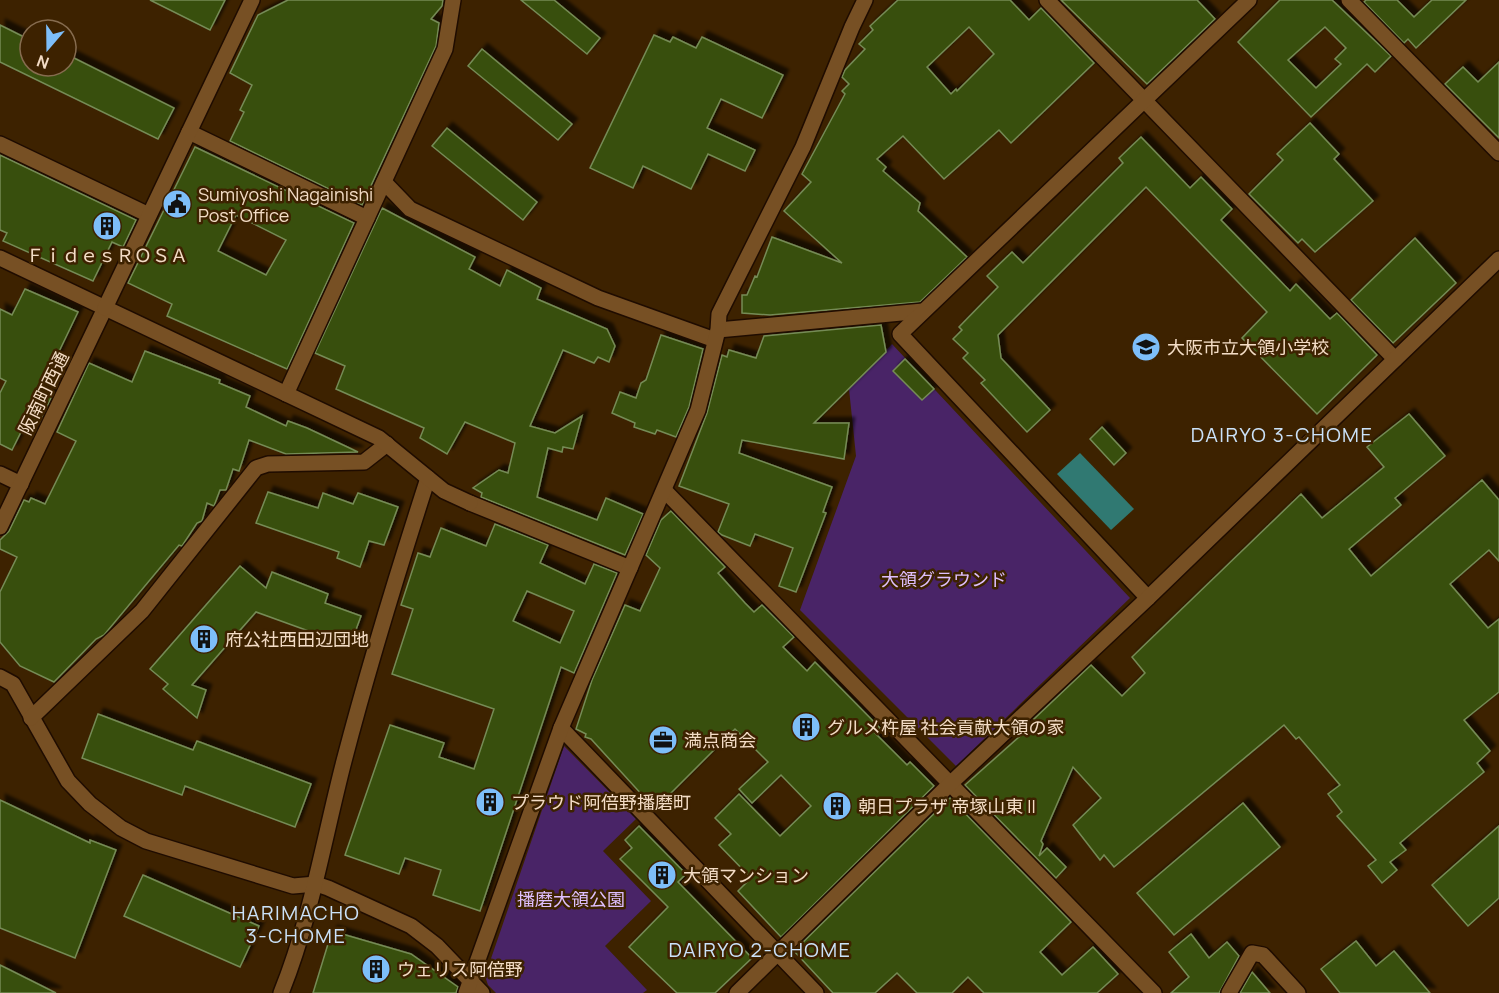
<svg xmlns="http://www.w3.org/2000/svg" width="1499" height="993" font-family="Manrope,'Noto Sans JP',sans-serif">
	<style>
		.green { fill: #492467 }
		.water { fill: #307972 }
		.building { fill: #395009; stroke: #758b57; stroke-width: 1.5; fill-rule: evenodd; filter: url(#shadow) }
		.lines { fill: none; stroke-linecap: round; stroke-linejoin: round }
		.street-casing { stroke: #1f0c00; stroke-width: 18 }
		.secondary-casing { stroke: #1f0c00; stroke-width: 18 }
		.street { stroke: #775024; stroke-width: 15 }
		.secondary { stroke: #775024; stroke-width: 15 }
		.labels { text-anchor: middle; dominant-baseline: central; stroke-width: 5; stroke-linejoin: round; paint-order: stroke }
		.poi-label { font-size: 18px; fill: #f3dcc5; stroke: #3d2200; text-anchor: start }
		.street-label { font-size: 18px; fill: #f3dcc5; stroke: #3d2200 }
		.park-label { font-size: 18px; fill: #debffd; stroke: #3d2200 }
		.neighbourhood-label { font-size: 20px; letter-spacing: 1.5px; fill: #cbe2f9; stroke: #3d2200 }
	</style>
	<defs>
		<filter id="shadow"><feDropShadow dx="5.5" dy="-5.5" stdDeviation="1.5" flood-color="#0009"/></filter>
	</defs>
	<rect width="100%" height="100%" fill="#3d2200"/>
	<g class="green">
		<path d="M892,344L1130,598L956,766L800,610L856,456L849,389Z"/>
		<path d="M564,746L636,819L603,851L651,901L605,946L647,990L643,993H496L488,985L485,976Z"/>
	</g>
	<path class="water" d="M1080,453L1134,509L1111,530L1057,474Z"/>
	<g class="building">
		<path d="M150,0H225L210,30Z"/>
		<path d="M288,0H443L442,6L431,19L439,23L436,46L362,205L230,141L244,112L240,110L252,85L230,73L258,15Z"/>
		<path d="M521,0H554L600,38L587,54Z"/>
		<path d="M898,0H1010L1029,20L1041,8L1094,63L1011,143L999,130L944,179L903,136L877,159L886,167L883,171L920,203L918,211L967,257L920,302L770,315L742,313V295H747L755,276L757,277L772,237L842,263L784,211L811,182L802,174L845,94L842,91L849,84L842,77L845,70L865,49L859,44L873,30L870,26ZM969,27L994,54L957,91L956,89L951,94L927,67Z"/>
		<path d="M1061,0H1197L1215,19L1147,84Z"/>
		<path d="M1280,0H1332L1391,56L1375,72L1367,64L1311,117L1238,42ZM1325,27L1346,48L1335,59L1341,64L1316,88L1288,60Z"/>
		<path d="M1366,0H1397L1414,17L1432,0H1466L1416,48L1408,39L1404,43L1364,2Z"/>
		<path d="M0,25L30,40V66H66V54L174,108L158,139L0,62Z"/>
		<path d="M654,35L670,42L673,37L696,48L702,37L783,75L762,118L721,99L707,128L755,150L745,171L708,154L691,189L643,166L633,188L590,168Z"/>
		<path d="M482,49L572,124L558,140L468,66Z"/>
		<path d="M1499,62V138L1445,84L1463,67L1478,82Z"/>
		<path d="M1310,123L1339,154L1334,159L1373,201L1315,252L1302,239L1298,243L1249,194L1283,160L1277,154Z"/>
		<path d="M447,128L537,202L523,220L432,146Z"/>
		<path d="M1141,137L1190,188L1201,177L1232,209L1221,220L1290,291L1296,284L1330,319L1337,313L1377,355L1317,414L1242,338L1267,312L1146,187L998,335L1001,358L1050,410L1027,432L981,383L985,380L963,358L968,353L953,339L962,330L959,327L998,287L987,276L1012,252L1023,263L1123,163L1119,158Z"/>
		<path d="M195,147L354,223L287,369L167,316L172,304L128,283ZM236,215L286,240L266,275L218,251Z"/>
		<path d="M0,155L136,220L123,247L112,242L93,281L3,241L7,233L0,230Z"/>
		<path d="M382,208L475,257L469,269L500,286L507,270L541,288L537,299L607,329L615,346L609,362L598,357L594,363L563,350L530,426L555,433L582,416L573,449L563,447L562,452L548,448L537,497L597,520L606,498L643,514L625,555L481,497L482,493L473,488L499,470L508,473L515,443L465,422L447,454L420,438L424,428L336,389L345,366L315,353Z"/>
		<path d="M1415,238L1456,283L1393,343L1351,300Z"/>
		<path d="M25,289L78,312L41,389L53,394L39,423L28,418L12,450L0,444V393L6,381L0,378V309L12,315Z"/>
		<path d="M881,325L886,352L814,423H849L844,459L742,440L739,453L832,487L823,512L826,513L796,592L779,586L793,548L755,534L750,546L722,535L718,532L729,504L679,486L707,413L722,355L727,357L729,350L756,358L764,336Z"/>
		<path d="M661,335L703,349L689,407L676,437L657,430L655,434L634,427L635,423L612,413L620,392L636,398L641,383L646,380Z"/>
		<path d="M145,351L220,380L219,383L250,396L246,407L286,426L288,421L307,428L358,452L286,454L249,440L239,471L233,469L226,490H220L214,506L207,503L202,521L197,523L182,546L179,545L104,635L96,639L54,682L20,666L0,642V592L17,557L0,549V540L9,531L24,500L29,502L31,498L45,504L76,441L57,432L89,363L132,382Z"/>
		<path d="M905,359L934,389L922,400L893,371Z"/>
		<path d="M1409,414L1445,456L1395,498L1401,505L1349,549L1371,576L1482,480L1499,500V561L1489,550L1450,584L1488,628L1499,619V692L1464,720L1490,751L1477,763L1484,772L1400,843L1406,850L1390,862L1397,870L1382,883L1368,866L1376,860L1337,816L1342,812L1328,794L1340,785L1299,737L1296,739L1284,725L1114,867L1104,855L1100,860L1073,825L1101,798L1073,767L1041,841L1043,844L1039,856L1047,848L1066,867L1056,878L965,785L1037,721L1034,719L1091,665L1122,696L1145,673L1132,657L1301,494L1322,518L1384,467L1367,447Z"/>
		<path d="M1102,427L1126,453L1114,465L1090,439Z"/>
		<path d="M268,492L318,508L323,493L353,504L358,493L398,507L384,545L369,541L360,567L337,558L339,552L256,523Z"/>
		<path d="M671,511L725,567L718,573L745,603L754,612L762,605L794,637L783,647L807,671L815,662L880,728L875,733L907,765L910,762L934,786L781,937L738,891L751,878L719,845L731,834L715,818L739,794L780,836L811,806L781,775L752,803L739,789L768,762L735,729L655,809L591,739L585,737L586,734L576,729L592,680L625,605L640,611L660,568L646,555L661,520Z"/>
		<path d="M495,524L548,545L540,563L585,584L594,564L617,573L574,673L561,667L480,911L433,895L441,870L405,858L399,874L345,855L390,725L444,743L439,757L474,769L494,709L392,674L413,609L401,605L418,553L430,557L441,528L486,546ZM527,591L574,611L560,643L513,621Z"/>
		<path d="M240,566L266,588L272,572L328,594L325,603L361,616L350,646L256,612L192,685L206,690L197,718L163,689L168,684L150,669Z"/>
		<path d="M98,714L193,750L197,741L311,784L295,827L185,786L182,795L82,758Z"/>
		<path d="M950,798L1071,922L1040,952L1062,975L1093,947L1118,974L1097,993H984L968,977L952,993H917L897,973L875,993H833L794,951Z"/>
		<path d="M0,800L90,843V840L116,850L75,958L0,928Z"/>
		<path d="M1243,803L1280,847L1174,935L1137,893Z"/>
		<path d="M639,826L686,874L678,882L752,958L715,993H677L629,947L668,907L620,859L632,848L625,840Z"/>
		<path d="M1499,826V898L1468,926L1432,885Z"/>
		<path d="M143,875L259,926L240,967L124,916Z"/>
		<path d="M332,931L411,954L458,987L456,993H313Z"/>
		<path d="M1191,934L1209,958L1227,942L1239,956L1219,993H1171L1189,977L1169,952Z"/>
		<path d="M1356,941L1376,966L1394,951L1430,993H1340L1321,969Z"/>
		<path d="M0,965L56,993H0Z"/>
		<path d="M1252,972L1270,993H1240Z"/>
	</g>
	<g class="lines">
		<g class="street-casing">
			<g id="street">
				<path d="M1047,0L1395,359"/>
				<path d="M1349,0L1499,153"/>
				<path d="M189,132L367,218"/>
				<path d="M384,182L410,209L598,298L715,340"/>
				<path d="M718,330L923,311"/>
				<path d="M286,394L445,49L453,0"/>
				<path d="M0,474L21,484"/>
				<path d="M665,491L1154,993"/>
				<path d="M470,503L630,568"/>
				<path d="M0,527L105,308"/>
				<path d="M1148,598L900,334L1249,0"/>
				<path d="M0,677L13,684L68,781L90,804L121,828L146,841L293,886L316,884L328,888L411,926L437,946L482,993"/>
				<path d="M31,718L142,611L256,468L268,464L364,462L387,444"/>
				<path d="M561,728L816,993"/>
				<path d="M281,993C311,919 324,838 344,761C369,665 398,571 428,478"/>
				<path d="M466,993L561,728L698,410L718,330L719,314L803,147L852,27L865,0"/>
				<path d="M737,993L951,783L1148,598L1499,259"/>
				<path d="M1229,993L1252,953L1263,955L1298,993"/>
			</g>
		</g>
		<g class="secondary-casing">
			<g id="secondary">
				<path d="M0,144L149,215"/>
				<path d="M0,258L379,438L444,491L470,503"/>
				<path d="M105,308L252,0"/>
			</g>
		</g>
		<use href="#street" class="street"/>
		<use href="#secondary" class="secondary"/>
	</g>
	<defs>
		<g id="civic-disc" transform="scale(1.5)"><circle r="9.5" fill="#7dbef9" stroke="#3d2200"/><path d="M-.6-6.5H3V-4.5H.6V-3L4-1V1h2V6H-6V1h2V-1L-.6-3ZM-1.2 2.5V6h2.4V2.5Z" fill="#111"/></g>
		<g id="building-disc" transform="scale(1.5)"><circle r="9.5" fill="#7dbef9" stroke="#3d2200"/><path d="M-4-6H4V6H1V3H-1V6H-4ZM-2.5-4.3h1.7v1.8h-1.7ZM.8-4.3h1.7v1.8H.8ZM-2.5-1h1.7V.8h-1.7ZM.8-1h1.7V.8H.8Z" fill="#111"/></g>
		<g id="school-disc" transform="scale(1.5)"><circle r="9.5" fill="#7dbef9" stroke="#3d2200"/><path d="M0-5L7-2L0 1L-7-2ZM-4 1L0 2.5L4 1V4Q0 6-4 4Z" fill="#111"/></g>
		<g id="office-disc" transform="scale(1.5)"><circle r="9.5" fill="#7dbef9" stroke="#3d2200"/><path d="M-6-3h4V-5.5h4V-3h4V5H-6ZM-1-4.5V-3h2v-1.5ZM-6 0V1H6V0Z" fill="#111"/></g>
	</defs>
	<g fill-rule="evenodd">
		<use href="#civic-disc" x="177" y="204"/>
		<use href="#building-disc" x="107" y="226"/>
		<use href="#school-disc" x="1146" y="347"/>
		<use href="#building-disc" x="204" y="639"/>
		<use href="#building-disc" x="806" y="727"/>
		<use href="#office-disc" x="663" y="740"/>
		<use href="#building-disc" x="490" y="802"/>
		<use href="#building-disc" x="837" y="806"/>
		<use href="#building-disc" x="662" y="875"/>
		<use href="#building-disc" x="376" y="969"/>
	</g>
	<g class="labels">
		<g class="poi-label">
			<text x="198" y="194">Sumiyoshi Nagainishi<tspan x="198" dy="21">Post Office</tspan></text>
			<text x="107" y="255" text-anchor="middle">ＦｉｄｅｓＲＯＳＡ</text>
			<text x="1167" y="347">大阪市立大領小学校</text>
			<text x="225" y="639">府公社西田辺団地</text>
			<text x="827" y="727">グルメ杵屋 社会貢献大領の家</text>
			<text x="684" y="740">満点商会</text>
			<text x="511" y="802">プラウド阿倍野播磨町</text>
			<text x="858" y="806">朝日プラザ 帝塚山東 II</text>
			<text x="683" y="875">大領マンション</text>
			<text x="397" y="969">ウェリス阿倍野</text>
		</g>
		<g class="street-label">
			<text transform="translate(43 393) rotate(-64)">阪南町西通</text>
		</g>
		<g class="park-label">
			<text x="944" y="579">大領グラウンド</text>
			<text x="571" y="899">播磨大領公園</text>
		</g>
		<g class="neighbourhood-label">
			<text x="1282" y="434">DAIRYO 3-CHOME</text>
			<text x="296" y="912">HARIMACHO<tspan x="296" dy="23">3-CHOME</tspan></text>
			<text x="760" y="949">DAIRYO 2-CHOME</text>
		</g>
	</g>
	<g transform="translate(48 48) rotate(200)"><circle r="28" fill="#3d2200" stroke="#866c4f" stroke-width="1.5"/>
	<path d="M0-4.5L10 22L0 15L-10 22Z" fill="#7dbef9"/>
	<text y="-9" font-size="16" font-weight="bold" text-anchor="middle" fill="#f3dcc5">N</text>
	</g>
</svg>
